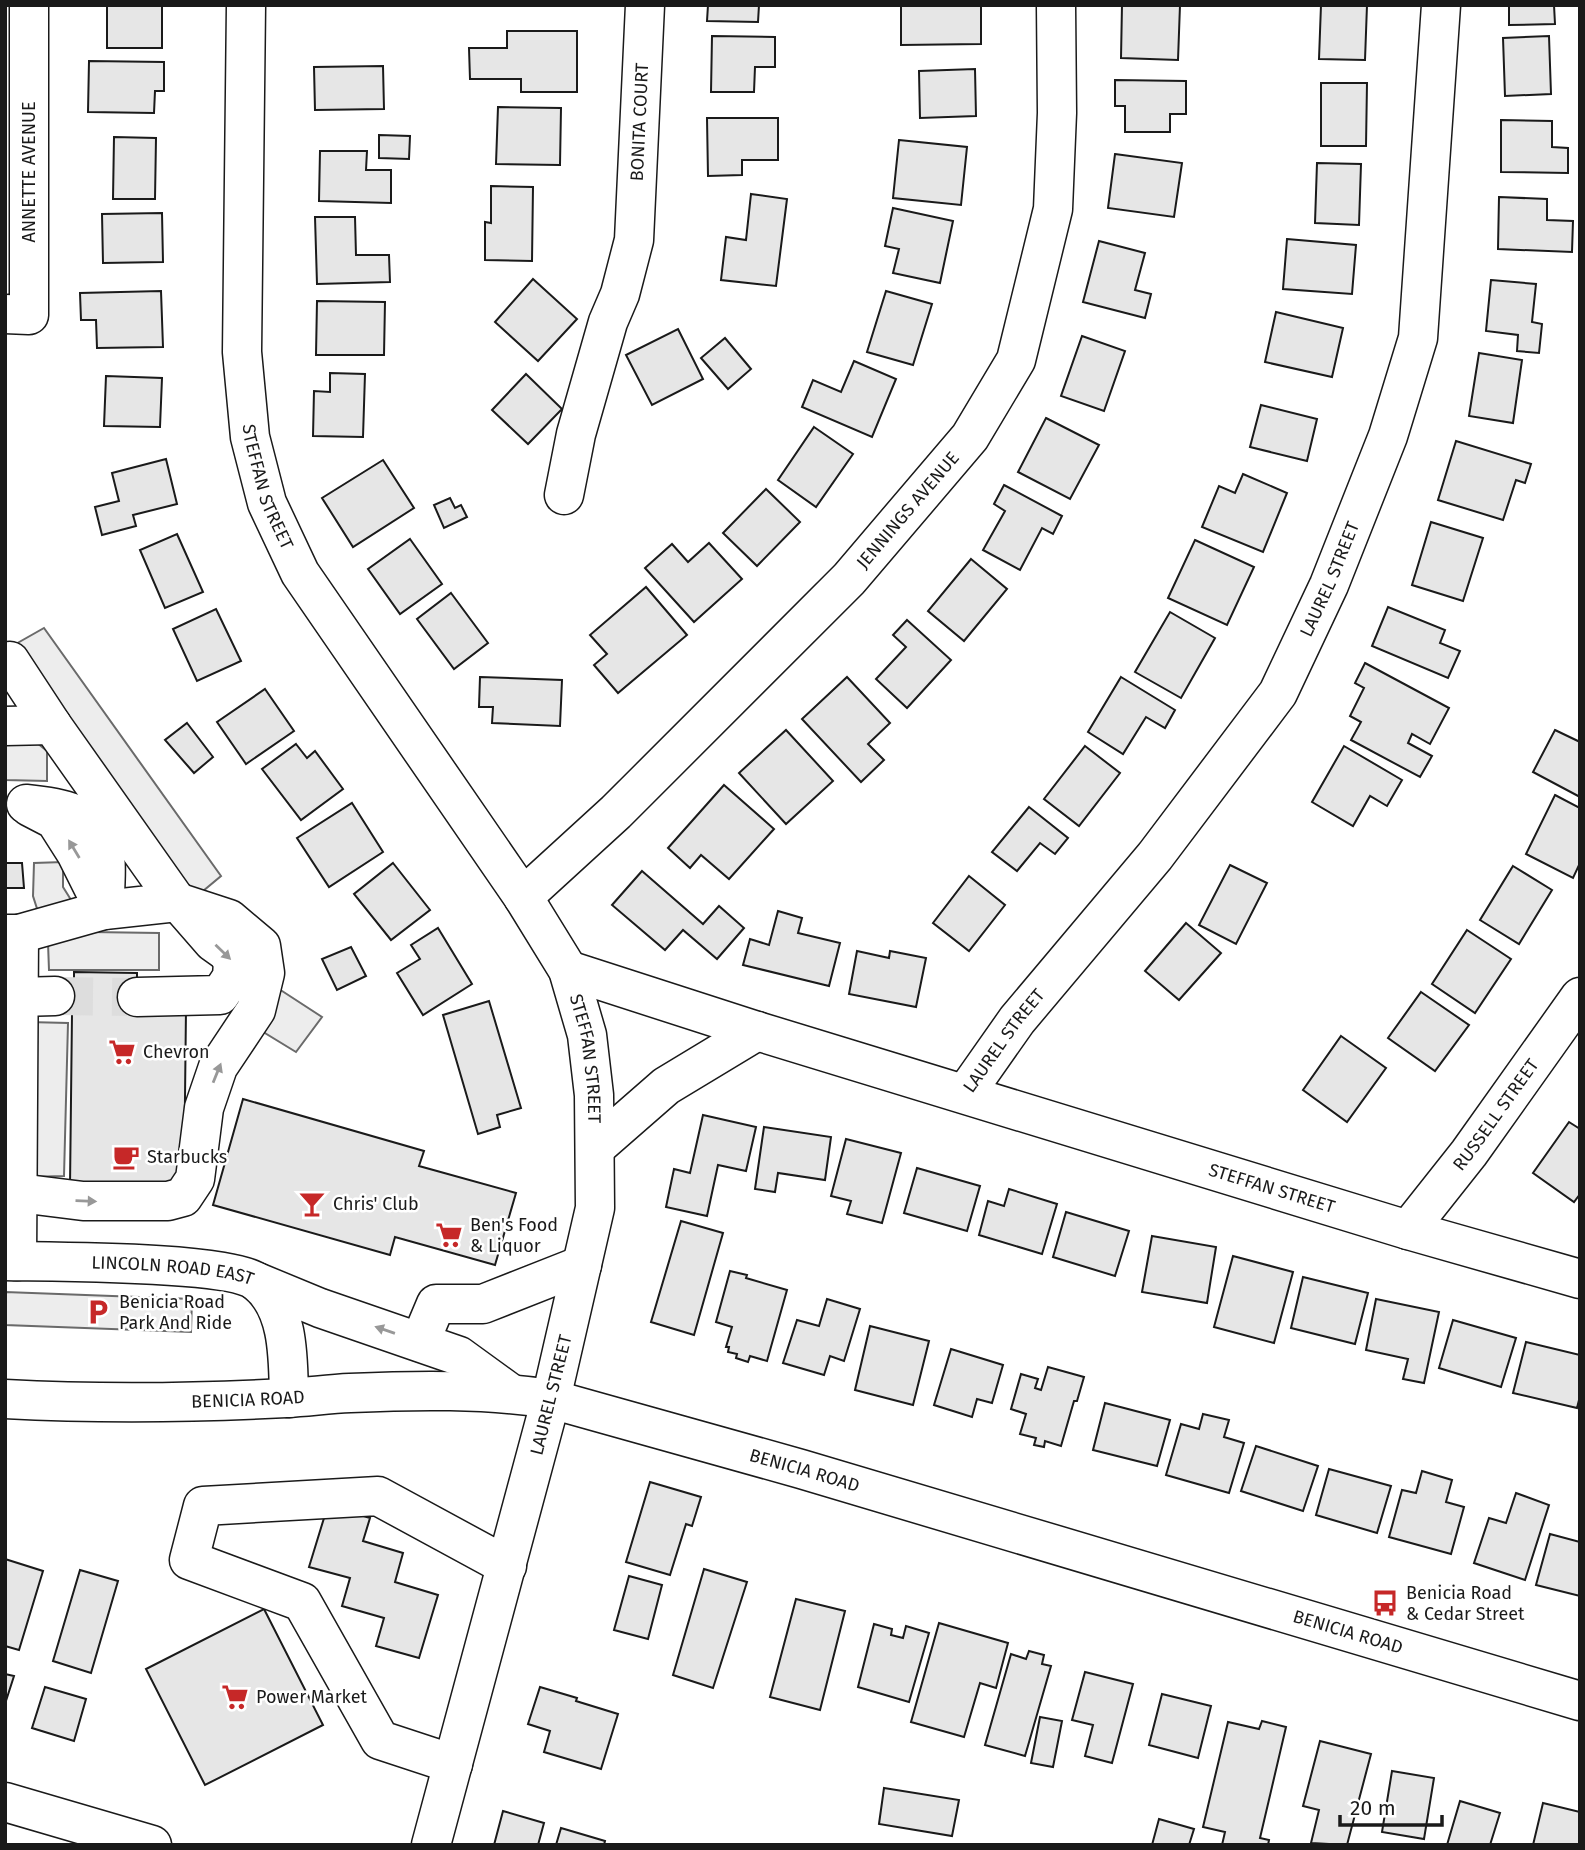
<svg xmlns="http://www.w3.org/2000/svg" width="1585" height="1850" font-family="'Fira Sans',sans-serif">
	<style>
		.parking { fill: #ededed; stroke: #6a6a6a; stroke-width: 2 }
		.building { fill: #e6e6e6; stroke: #1a1a1a; stroke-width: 2 }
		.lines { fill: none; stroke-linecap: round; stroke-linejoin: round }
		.minor-tunnel { stroke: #ddd; stroke-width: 38; stroke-dasharray: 38 19; stroke-linecap: butt }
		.minor-casing { stroke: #1a1a1a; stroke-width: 41 }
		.major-casing { stroke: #1a1a1a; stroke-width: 41 }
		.minor { stroke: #fff; stroke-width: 38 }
		.major { stroke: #fff; stroke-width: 38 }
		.oneway { fill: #989898 }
		.labels { text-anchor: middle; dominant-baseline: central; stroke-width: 5; stroke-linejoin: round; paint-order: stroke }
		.street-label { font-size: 18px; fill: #1a1a1a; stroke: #fff }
		.poi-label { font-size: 18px; fill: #1a1a1a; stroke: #fff; text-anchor: start }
	</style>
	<rect width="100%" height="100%" fill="#fff"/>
	<g class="parking">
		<path d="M44,628L221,876L191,901L14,645Z"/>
		<path d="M5,717L47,751V781L5,780Z"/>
		<path d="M63,862V887L91,932L159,933V970H49L48,943L33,896L34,863Z"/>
		<path d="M279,989L322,1017L296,1052L250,1024Z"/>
		<path d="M28,1022L68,1023L64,1176L27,1177Z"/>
		<path d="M5,1292L192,1299L191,1332L5,1325Z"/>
	</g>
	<g class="building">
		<rect x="107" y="5" width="55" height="43"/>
		<path d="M708,5H759L758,22L707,21Z"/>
		<path d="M901,5H981V44L901,45Z"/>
		<path d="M1122,5H1180L1178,60L1121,58Z"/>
		<path d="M1321,5H1367L1365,60L1319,59Z"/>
		<path d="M1509,5H1554L1555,24L1509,25Z"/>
		<path d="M507,31H577V92H521V79H470L469,48H507Z"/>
		<path d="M712,36L775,37V67H755L754,92H711Z"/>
		<path d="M1549,36L1551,94L1505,96L1503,38Z"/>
		<path d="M89,61L164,62V91H155L154,113L88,112Z"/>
		<path d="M383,66L384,109L315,110L314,67Z"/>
		<path d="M975,69L976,116L920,118L919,71Z"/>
		<path d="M1115,80L1186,81V114H1170V132H1125V106H1115Z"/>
		<path d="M1321,83H1367L1366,146H1321Z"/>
		<path d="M498,107L561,108L560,165L496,164Z"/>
		<path d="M707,118H778V160H742V175L708,176Z"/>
		<path d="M1501,120L1552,121V147L1568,148V173L1501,172Z"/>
		<path d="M379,135L410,136L409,159L379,158Z"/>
		<path d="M114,137L156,138L155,199H113Z"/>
		<path d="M899,140L967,147L961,205L893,198Z"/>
		<path d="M320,151H367L366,170H391V203L319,201Z"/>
		<path d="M1115,154L1182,163L1174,217L1108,208Z"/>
		<path d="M1317,163L1361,164L1359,225L1315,223Z"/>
		<path d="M491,186L533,187L532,261L485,260V222L491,223Z"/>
		<path d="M751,194L787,199L776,286L721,280L726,237L746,240Z"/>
		<path d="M1499,197L1547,199V220L1573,221L1572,252L1498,249Z"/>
		<path d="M893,208L953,221L940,283L893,273L899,249L885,246Z"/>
		<path d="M162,213L163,262L103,263L102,214Z"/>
		<path d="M315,217H355L356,255H389L390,282L317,284Z"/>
		<path d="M1287,239L1356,245L1352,294L1283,289Z"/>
		<path d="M1099,241L1145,253L1135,290L1151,294L1145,318L1083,302Z"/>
		<path d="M533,279L577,319L538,361L495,322Z"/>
		<path d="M1491,280L1536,284L1532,322L1542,324L1539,353L1517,351L1518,335L1486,331Z"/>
		<path d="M161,291L163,347L97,348L96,320H81L80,293Z"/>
		<path d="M886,291L932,304L913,365L867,352Z"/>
		<path d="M317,301L385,302L384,355H316Z"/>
		<path d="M1276,312L1343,328L1332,377L1265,362Z"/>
		<path d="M678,329L703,379L652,405L626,355Z"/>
		<path d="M1082,336L1125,351L1104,411L1061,396Z"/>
		<path d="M725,338L751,369L728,389L701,358Z"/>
		<path d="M1479,353L1522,360L1513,423L1469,416Z"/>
		<path d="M854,361L896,379L872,437L802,407L813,380L841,392Z"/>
		<path d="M330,373L365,374L363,437L313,436L314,391L330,392Z"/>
		<path d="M526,374L562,409L528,444L492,410Z"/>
		<path d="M106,376L162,378L160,427L104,426Z"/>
		<path d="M1261,405L1317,419L1307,461L1250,447Z"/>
		<path d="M1046,418L1099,445L1070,499L1018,472Z"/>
		<path d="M814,427L853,454L816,507L778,480Z"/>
		<path d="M1456,441L1531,464L1525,483L1516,480L1503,520L1438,500Z"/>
		<path d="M166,459L177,504L133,515L136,526L102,535L95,507L119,501L112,473Z"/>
		<path d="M383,460L414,508L353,547L322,498Z"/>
		<path d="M1243,474L1287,493L1263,552L1202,527L1219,486L1235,493Z"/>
		<path d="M1004,485L1062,516L1053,534L1042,528L1020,570L983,550L1005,511L994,504Z"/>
		<path d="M766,489L800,522L757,566L723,533Z"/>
		<path d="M450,498L455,508L461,505L467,517L444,528L434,505Z"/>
		<path d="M1431,522L1483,538L1463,601L1412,585Z"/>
		<path d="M177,534L203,592L165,608L140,550Z"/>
		<path d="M410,539L442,584L400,614L368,569Z"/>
		<path d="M1195,540L1254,567L1227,625L1168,598Z"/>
		<path d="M709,543L742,579L694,622L645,568L672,544L688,562Z"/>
		<path d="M971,559L1007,589L964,641L928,611Z"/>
		<path d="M646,587L687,635L618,693L594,665L607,654L590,635Z"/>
		<path d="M451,593L488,643L454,669L417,619Z"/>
		<path d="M1388,607L1445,630L1440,643L1460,651L1448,678L1372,646Z"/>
		<path d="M216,609L241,661L197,681L173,629Z"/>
		<path d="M1170,612L1215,638L1181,698L1135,672Z"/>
		<path d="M907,620L951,660L907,708L876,679L906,647L893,635Z"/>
		<path d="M1365,663L1449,708L1430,744L1412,734L1408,743L1432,756L1420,777L1351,740L1361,722L1350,716L1364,688L1355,683Z"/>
		<path d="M480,677L562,680L560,726L492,723L493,707H479Z"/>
		<path d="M847,677L890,723L868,744L884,760L861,782L802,719Z"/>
		<path d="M1121,677L1175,710L1165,728L1146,717L1123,754L1088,732Z"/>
		<path d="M265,689L294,731L246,764L217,722Z"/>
		<path d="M187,723L213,757L194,773L165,740Z"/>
		<path d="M786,730L833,781L786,824L739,773Z"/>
		<path d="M1555,730L1580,742V797L1533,772Z"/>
		<path d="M296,744L307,758L315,751L343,789L301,820L262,769Z"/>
		<path d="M1085,746L1120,773L1079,826L1044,799Z"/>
		<path d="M1344,746L1402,780L1387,806L1370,796L1353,826L1312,802Z"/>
		<path d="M724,785L774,829L729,879L701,855L690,868L668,848Z"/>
		<path d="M1555,795L1580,808V863L1573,878L1526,854Z"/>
		<path d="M352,803L383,852L329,887L297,838Z"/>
		<path d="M1029,807L1068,838L1055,854L1040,843L1017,871L992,852Z"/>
		<path d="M5,863H22L24,888H5Z"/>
		<path d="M393,863L430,910L391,940L354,894Z"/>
		<path d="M1230,865L1267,883L1236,944L1199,925Z"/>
		<path d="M1513,866L1552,890L1519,944L1480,920Z"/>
		<path d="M642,871L703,924L719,906L744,928L717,959L683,930L665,950L612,905Z"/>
		<path d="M969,876L1005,905L969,951L933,923Z"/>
		<path d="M778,911L802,918L798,933L840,943L829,986L743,965L750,939L769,945Z"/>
		<path d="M1186,923L1221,953L1179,1000L1145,971Z"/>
		<path d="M438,928L472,984L423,1015L397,973L420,959L411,945Z"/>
		<path d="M1467,930L1511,959L1475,1013L1432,984Z"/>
		<path d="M351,947L366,976L337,990L322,959Z"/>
		<path d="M857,951L889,958L890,951L926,958L916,1007L849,994Z"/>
		<path d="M74,972L137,973V1008L186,1009L184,1187L70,1186L72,1013H55V981L74,982Z"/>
		<path d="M1421,992L1469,1025L1435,1071L1388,1038Z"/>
		<path d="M489,1001L521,1108L497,1115L500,1127L478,1134L443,1015Z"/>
		<path d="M1341,1036L1386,1068L1347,1122L1303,1090Z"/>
		<path d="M243,1099L424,1151L419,1166L516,1193L495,1265L395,1237L390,1255L213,1205Z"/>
		<path d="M703,1115L756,1127L746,1171L718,1165L707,1216L666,1207L674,1169L690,1173Z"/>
		<path d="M1569,1122L1580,1129V1194L1574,1202L1533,1173Z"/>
		<path d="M764,1127L831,1137L825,1180L778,1173L775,1192L755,1189Z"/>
		<path d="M846,1139L901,1153L882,1223L847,1214L851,1201L831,1196Z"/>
		<path d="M917,1168L980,1186L967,1231L904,1213Z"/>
		<path d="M1009,1189L1057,1204L1042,1254L979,1235L988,1201L1004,1206Z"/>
		<path d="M1066,1212L1129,1231L1115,1276L1053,1257Z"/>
		<path d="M681,1221L723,1233L694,1335L651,1322Z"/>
		<path d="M1152,1236L1216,1247L1207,1303L1142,1292Z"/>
		<path d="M1233,1256L1293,1272L1274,1343L1214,1327Z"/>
		<path d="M730,1271L747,1275L746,1278L787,1290L767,1361L750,1356L748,1362L736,1358L737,1354L728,1352L729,1347H726L732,1327L716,1322Z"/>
		<path d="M1303,1277L1368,1293L1355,1344L1291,1328Z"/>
		<path d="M827,1299L860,1309L844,1361L830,1356L824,1375L783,1363L797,1320L819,1326Z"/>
		<path d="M1376,1299L1439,1312L1424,1383L1403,1379L1408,1359L1366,1350Z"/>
		<path d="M1453,1320L1516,1338L1501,1387L1439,1368Z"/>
		<path d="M870,1326L929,1341L913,1405L855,1390Z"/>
		<path d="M1526,1342L1580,1355V1396L1577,1408L1513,1393Z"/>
		<path d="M951,1349L1003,1365L992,1403L977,1399L972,1417L934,1405Z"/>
		<path d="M1048,1367L1084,1377L1077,1401H1074L1061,1446L1045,1441L1044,1447L1034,1445L1036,1438L1020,1434L1026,1414L1011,1409L1021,1374L1038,1379L1035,1388L1041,1390Z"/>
		<path d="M1105,1403L1170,1420L1157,1466L1093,1450Z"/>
		<path d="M1203,1414L1229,1420L1224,1437L1244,1443L1229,1493L1166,1475L1181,1424L1199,1429Z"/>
		<path d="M1256,1446L1318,1466L1303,1511L1241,1491Z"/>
		<path d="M1329,1469L1391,1486L1377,1533L1316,1515Z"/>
		<path d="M1422,1471L1452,1480L1446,1502L1464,1507L1451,1554L1389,1537L1402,1490L1416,1493Z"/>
		<path d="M650,1482L701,1497L692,1526L686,1524L670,1575L626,1562Z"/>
		<path d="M1516,1493L1549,1505L1525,1580L1474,1563L1489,1518L1506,1523Z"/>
		<path d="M328,1505L370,1518L363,1541L403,1553L395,1582L438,1595L419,1658L376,1646L384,1618L342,1606L350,1578L309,1567Z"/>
		<path d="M1550,1534L1580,1542V1596L1536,1585Z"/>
		<path d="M5,1559L43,1571L19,1650L5,1646Z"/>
		<path d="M704,1569L747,1582L713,1688L673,1675Z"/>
		<path d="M80,1570L118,1581L91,1673L53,1661Z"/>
		<path d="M629,1576L662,1585L648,1639L614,1630Z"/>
		<path d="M796,1599L845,1611L820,1710L770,1697Z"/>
		<path d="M264,1609L323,1725L205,1785L146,1669Z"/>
		<path d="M939,1623L1008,1643L996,1688L980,1683L964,1737L911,1722Z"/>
		<path d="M874,1624L892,1629L891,1635L903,1638L906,1626L929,1633L909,1702L858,1687Z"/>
		<path d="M1029,1651L1044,1655L1042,1664L1051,1666L1025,1756L985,1745L1011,1654L1026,1659Z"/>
		<path d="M1085,1672L1133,1684L1112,1763L1085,1756L1093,1725L1072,1720Z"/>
		<path d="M5,1674L14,1676L5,1704Z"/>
		<path d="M45,1687L86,1699L74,1741L32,1728Z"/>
		<path d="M540,1687L577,1698L576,1701L618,1714L601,1769L544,1752L550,1731L528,1724Z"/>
		<path d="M1162,1694L1211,1706L1198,1758L1149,1745Z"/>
		<path d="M1040,1717L1062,1721L1053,1767L1031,1763Z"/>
		<path d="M1262,1721L1286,1727L1260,1838L1269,1840L1268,1845H1222L1225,1832L1203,1827L1228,1722L1259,1729Z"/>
		<path d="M1320,1741L1371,1754L1347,1845L1311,1843L1319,1810L1303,1806Z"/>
		<path d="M1392,1771L1434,1778L1424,1839L1382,1832Z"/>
		<path d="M884,1788L959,1800L952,1836L879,1824Z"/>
		<path d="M1460,1801L1500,1813L1490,1845H1447Z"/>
		<path d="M1543,1803L1580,1812V1845H1533Z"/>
		<path d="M503,1811L544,1823L538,1845H494Z"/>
		<path d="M1159,1819L1194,1829L1189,1845H1152Z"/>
		<path d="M561,1828L605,1841L604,1845H556Z"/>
	</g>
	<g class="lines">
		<path class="minor-tunnel" d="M55,996L137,997"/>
		<g class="minor-casing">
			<g id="minor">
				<path id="s1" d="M246,5L242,352L250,437L267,503L300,573L523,897L568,970L587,1035L594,1095L595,1208L551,1399L431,1845"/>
				<path d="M5,314L29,315V5"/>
				<path id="s2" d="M564,495L576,434L608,322L620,294L634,240L645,5"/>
				<path d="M10,661L52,725"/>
				<path d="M5,726L52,725L177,902L104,910L19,934"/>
				<path d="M26,804C109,812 109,836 104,910"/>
				<path d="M30,807L55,820L76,853L102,905"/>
				<path id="s3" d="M523,897L616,812L849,579L970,437L1016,360L1053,209L1057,113L1056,5"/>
				<path d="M5,934H19L17,1261"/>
				<path id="s4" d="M568,970L757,1031L1408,1230L1580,1279"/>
				<path d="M19,997L55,996"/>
				<path d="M137,997L220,995L232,977L233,962L227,952L213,942L179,903"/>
				<path id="s5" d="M965,1094L1017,1020L1155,856L1278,693L1329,585L1388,436L1418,338L1441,5"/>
				<path d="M595,1148L666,1086L757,1031"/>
				<path d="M19,1193L83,1201H168L183,1197L195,1179L204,1108L218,1067L256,1010L265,973L261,946L229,919L177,902"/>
				<path id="s6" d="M1408,1230L1469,1153L1580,997"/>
				<path id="s7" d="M5,1261C49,1262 232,1261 258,1283C290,1309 288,1361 289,1398"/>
				<path d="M420,1342L436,1304H483L582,1265"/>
				<path d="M453,1764L380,1740L302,1602L189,1560L203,1506L378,1496L507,1566"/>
				<path d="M5,1802L152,1845"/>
			</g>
		</g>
		<g class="major-casing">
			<g id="major">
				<path d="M257,1282L320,1308L459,1356L510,1393"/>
				<path id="s8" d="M5,1399C99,1404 193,1403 286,1398C307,1397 328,1394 350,1393C417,1390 484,1389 551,1399L801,1469L1580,1701"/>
			</g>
		</g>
		<use href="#minor" class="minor"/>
		<use href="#major" class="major"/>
	</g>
	<defs><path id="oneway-solid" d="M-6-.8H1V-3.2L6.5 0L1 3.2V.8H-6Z" transform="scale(1.75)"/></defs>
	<g class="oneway">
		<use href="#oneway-solid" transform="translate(74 849) rotate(-121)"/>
		<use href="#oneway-solid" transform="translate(223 952) rotate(44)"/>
		<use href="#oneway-solid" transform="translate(217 1073) rotate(-68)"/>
		<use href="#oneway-solid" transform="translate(86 1201) rotate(2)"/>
		<use href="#oneway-solid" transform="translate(385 1330) rotate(-161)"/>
	</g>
	<defs>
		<g id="supermarket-bare" transform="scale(2.1)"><path d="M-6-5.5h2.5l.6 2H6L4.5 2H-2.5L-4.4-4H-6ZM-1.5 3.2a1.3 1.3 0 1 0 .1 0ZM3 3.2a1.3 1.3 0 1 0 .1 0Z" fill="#c62828" stroke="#fff" stroke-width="2.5" paint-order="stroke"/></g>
		<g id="cafe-bare" transform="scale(2.1)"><path d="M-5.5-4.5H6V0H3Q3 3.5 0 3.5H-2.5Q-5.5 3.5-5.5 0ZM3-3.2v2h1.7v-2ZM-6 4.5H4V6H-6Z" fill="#c62828" stroke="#fff" stroke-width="2.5" paint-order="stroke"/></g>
		<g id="bar-bare" transform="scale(2.1)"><path d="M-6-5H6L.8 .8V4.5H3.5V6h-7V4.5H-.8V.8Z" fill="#c62828" stroke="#fff" stroke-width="2.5" paint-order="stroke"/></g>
		<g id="parking-bare" transform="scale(2.1)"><path d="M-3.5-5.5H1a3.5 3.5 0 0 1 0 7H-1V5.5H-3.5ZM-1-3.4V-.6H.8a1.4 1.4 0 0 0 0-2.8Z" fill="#c62828" stroke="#fff" stroke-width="2.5" paint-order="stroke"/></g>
		<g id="bus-bare" transform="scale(2.1)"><path d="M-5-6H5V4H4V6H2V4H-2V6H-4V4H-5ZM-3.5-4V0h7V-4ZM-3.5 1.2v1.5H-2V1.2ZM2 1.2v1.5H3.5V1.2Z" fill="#c62828" stroke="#fff" stroke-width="2.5" paint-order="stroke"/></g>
	</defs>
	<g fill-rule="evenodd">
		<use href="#supermarket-bare" x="122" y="1052"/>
		<use href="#cafe-bare" x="126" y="1157"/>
		<use href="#bar-bare" x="312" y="1204"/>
		<use href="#supermarket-bare" x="449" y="1235"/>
		<use href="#parking-bare" x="98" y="1312"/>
		<use href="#bus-bare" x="1385" y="1603"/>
		<use href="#supermarket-bare" x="235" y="1697"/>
	</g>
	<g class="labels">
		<g class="street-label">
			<text stroke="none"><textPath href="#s2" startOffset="383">BONITA COURT</textPath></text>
			<text transform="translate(29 172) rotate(-90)">ANNETTE AVENUE</text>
			<text stroke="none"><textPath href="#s1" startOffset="485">STEFFAN STREET</textPath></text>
			<text stroke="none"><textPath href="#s3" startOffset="546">JENNINGS AVENUE</textPath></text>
			<text stroke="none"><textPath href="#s5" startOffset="634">LAUREL STREET</textPath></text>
			<text stroke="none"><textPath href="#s5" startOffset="66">LAUREL STREET</textPath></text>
			<text stroke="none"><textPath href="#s1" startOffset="1148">STEFFAN STREET</textPath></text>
			<text stroke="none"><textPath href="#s6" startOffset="145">RUSSELL STREET</textPath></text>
			<text stroke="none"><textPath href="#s4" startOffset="737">STEFFAN STREET</textPath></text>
			<text stroke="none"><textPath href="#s7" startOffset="168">LINCOLN ROAD EAST</textPath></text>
			<text transform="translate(551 1395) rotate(-76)">LAUREL STREET</text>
			<text stroke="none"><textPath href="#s8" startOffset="243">BENICIA ROAD</textPath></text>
			<text stroke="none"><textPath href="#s8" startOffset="810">BENICIA ROAD</textPath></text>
			<text stroke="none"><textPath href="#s8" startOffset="1377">BENICIA ROAD</textPath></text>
		</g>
		<g class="poi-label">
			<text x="143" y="1052">Chevron</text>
			<text x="147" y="1157">Starbucks</text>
			<text x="333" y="1204">Chris' Club</text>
			<text x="470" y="1225">Ben's Food<tspan x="470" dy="21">&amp; Liquor</tspan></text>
			<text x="119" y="1302">Benicia Road<tspan x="119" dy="21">Park And Ride</tspan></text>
			<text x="1406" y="1593">Benicia Road<tspan x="1406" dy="21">&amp; Cedar Street</tspan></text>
			<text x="256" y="1697">Power Market</text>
		</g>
	</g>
	<rect width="1585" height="1850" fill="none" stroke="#1a1a1a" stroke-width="14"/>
	<path d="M1340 1815v10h102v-10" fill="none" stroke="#1a1a1a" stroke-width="3.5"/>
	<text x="1350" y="1815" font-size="21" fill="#1a1a1a" stroke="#ffffff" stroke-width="5" paint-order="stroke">20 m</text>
</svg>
